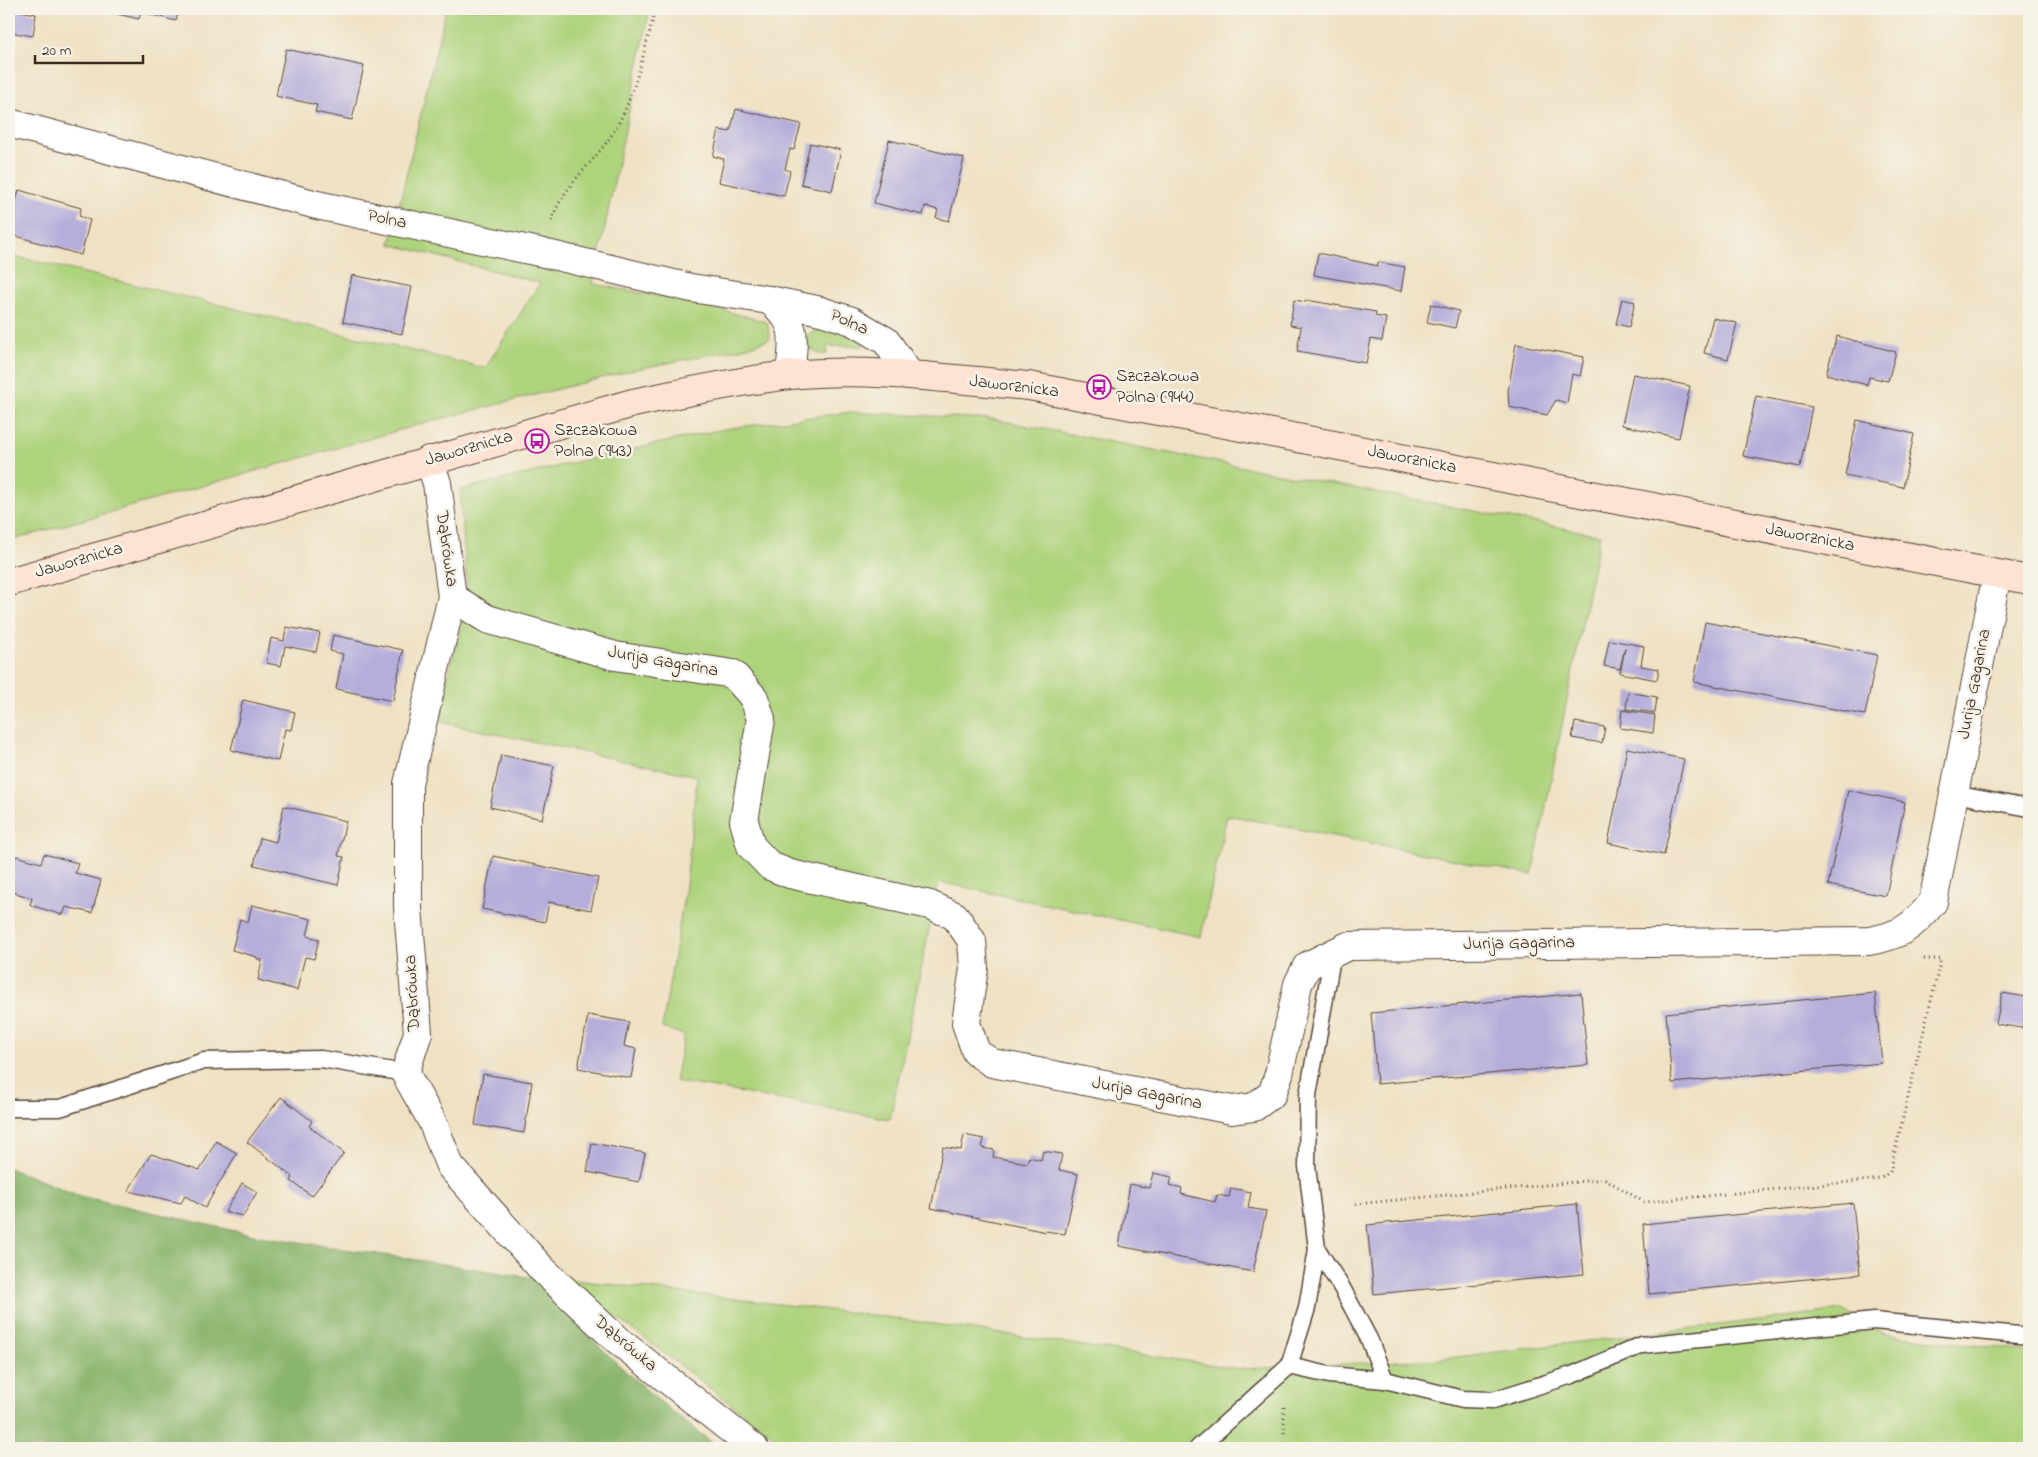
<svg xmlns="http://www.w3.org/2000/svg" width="2038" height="1457" font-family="'Indie Flower',sans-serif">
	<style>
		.green { fill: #aed37d; stroke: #747e4e }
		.forest { fill: #8ab56c; stroke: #627045 }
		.building { fill: #b5adda }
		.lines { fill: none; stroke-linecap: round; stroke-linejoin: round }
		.lane-casing { stroke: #564537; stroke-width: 19 }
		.street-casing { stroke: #564537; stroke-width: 30 }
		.secondary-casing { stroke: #564537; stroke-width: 30 }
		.path { stroke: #564537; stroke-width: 3; stroke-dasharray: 1 4; stroke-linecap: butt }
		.lane { stroke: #fff; stroke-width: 16 }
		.street { stroke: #fff; stroke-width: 28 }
		.secondary { stroke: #fee3d2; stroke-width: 28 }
		.labels { text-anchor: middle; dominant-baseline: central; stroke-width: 5; stroke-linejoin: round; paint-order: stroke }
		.street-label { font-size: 18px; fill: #3b2a1e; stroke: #f7f3e8 }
		.poi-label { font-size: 18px; fill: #3b2a1e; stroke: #f7f3e8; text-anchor: start }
	</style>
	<rect width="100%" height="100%" fill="#f7f3e8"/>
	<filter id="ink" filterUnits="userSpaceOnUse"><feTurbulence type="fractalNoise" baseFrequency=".02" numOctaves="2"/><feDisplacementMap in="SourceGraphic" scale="10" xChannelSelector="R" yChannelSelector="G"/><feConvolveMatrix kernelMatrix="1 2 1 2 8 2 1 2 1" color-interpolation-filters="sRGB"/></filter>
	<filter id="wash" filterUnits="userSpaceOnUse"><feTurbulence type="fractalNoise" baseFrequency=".0096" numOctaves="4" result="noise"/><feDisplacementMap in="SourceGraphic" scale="20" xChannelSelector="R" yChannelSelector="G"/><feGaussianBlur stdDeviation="1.12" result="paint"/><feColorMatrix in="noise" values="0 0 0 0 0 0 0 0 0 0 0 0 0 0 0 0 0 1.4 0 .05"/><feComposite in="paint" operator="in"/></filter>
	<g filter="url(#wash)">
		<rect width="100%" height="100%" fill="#efe1c3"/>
		<g class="green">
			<path d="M446,9H650L593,284L695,303L767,322L770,339L744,348L637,369L428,422L9,541V255L485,368L540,283L390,244Z"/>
			<path d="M827,326L859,337L863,340V346H827V354C817,355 812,351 806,343L807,335Z"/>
			<path d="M849,412L991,419L1600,535L1532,875L1227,815L1201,937L939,882L890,1119L675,1081L684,1035L662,1028L686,885L697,776L435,721L461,630L467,587L460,490L593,458L724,429Z"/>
			<path d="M566,1279L872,1315L1241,1369L1440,1359L1842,1310L1884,1334L2029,1352V1448H789Z"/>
		</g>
		<path class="forest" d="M9,1168L80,1196L253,1235L535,1278C589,1340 652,1400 720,1448H9Z"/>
		<g id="blocks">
			<g class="building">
				<path d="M9,9L36,14L33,36L9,32Z"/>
				<path d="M118,9H179L176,21L141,12L139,19L117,14Z"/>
				<path d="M286,49L364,66L352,120L315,112L317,105L276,96Z"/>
				<path d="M736,109L801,124L794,150L790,149L785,169L790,171L784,196L719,182L724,159L713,156L719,130L730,132Z"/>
				<path d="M889,140L964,158L949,221L936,218L938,210L925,206L923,215L874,203Z"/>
				<path d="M810,143L841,150L832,191L801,184Z"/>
				<path d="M19,190L81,208L79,216L90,220L81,255L9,234V226Z"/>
				<path d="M1318,253L1378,266V262L1405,267L1401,291L1314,275Z"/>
				<path d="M352,275L412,287L402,334L343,322Z"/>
				<path d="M1622,299L1635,302L1629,327L1616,324Z"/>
				<path d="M1294,300L1306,302V300L1376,312L1375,316L1386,318L1382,341L1371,339L1366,363L1297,351L1301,327L1290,325Z"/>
				<path d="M1431,304L1459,311L1455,328L1427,322Z"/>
				<path d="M1713,318L1737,323L1728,359L1704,353Z"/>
				<path d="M1837,336L1896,352L1888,381L1869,377L1867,385L1826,374Z"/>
				<path d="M1516,344L1584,357L1580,376L1572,374L1567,403L1556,400L1547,415L1509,407L1508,391Z"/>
				<path d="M1633,374L1690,386L1679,438L1622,425Z"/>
				<path d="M1756,396L1812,407L1800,467L1743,456Z"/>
				<path d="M1857,420L1914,434L1903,487L1845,475Z"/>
				<path d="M1705,622L1877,655L1865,715L1694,682Z"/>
				<path d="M286,627L320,633L316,652L285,646L281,666L266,663L271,638L284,641Z"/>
				<path d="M333,635L403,650L393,701L336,689L343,654L330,651Z"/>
				<path d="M1609,640L1644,646L1641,666L1659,669L1657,680L1620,673L1625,648L1620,669L1604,666Z"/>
				<path d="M1628,692L1657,697L1655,713L1626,709Z"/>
				<path d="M243,700L295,712L291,730L285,729L278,761L231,750Z"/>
				<path d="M1622,710L1655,715L1653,733L1620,728Z"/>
				<path d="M1575,722L1605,727L1602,743L1572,738Z"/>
				<path d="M1627,748L1684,759L1664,855L1608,843Z"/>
				<path d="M501,755L554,766L542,819L490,807Z"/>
				<path d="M1848,790L1905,802L1886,896L1828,885Z"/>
				<path d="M284,806L346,821L338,856L344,857L338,885L254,865L260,838L276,842Z"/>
				<path d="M44,854L78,863L75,873L101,880L92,913L66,907L63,915L30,905L32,898L9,891V881L16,856L41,863Z"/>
				<path d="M493,856L598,878L591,910L549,902L545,922L482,909Z"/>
				<path d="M252,905L311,919L307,936L319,939L314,959L305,957L297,990L258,980L262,960L257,959V957L232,950L240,919L248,922Z"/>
				<path d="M1581,993L1588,1065L1377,1084L1371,1013Z"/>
				<path d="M1875,993L1882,1063L1672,1083L1666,1013Z"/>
				<path d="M2002,993L2027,997L2022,1028L1996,1024Z"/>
				<path d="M588,1015L629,1022L624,1046L636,1049L631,1078L578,1068Z"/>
				<path d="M483,1074L532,1082L524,1133L475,1125Z"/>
				<path d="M281,1097L312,1121L309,1126L344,1153L312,1196L291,1181L293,1177L247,1142Z"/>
				<path d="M964,1135L984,1139L982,1148L994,1150L993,1157L1027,1163L1029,1157L1041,1160L1043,1151L1062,1154L1059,1170L1078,1174L1065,1234L1046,1231V1232L931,1208L943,1147L961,1150Z"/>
				<path d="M216,1141L237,1153L205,1208L185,1196L181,1203L128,1191L151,1154L200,1170Z"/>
				<path d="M592,1143L645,1153L639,1182L587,1172Z"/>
				<path d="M1153,1173L1172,1177L1170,1185L1182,1188L1181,1194L1215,1202L1217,1195L1229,1197L1231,1188L1251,1192L1248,1208L1266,1211L1253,1272L1119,1246L1130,1184L1149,1188Z"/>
				<path d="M242,1183L257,1192L243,1216L225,1212Z"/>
				<path d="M1853,1203L1860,1274L1649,1294L1643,1224Z"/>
				<path d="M1577,1204L1584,1274L1374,1294L1367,1225Z"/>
			</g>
		</g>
	</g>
	<g filter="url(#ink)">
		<use href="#blocks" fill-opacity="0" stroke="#564537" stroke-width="1"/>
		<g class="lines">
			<g class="lane-casing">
				<g id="lane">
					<path d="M1954,794L2029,808"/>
					<path d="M1333,952L1308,1095L1307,1166L1317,1249L1342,1288L1369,1339L1385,1380"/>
					<path d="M9,1108H60L204,1061L321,1059L405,1073"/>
					<path d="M1289,1366L1329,1375L1385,1380L1463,1399L1493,1400L1572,1375L1642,1345L1874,1321L2029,1336"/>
					<path d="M1198,1448L1289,1366L1307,1308L1317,1249"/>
				</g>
			</g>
			<g class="street-casing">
				<g id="street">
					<path d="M9,123L317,205L539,252L691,288L769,300L821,311L852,321L886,341L910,375"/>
					<path d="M769,300C800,324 793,340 790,375"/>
					<path d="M429,460L437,483L452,597L408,784V908L418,1033L405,1073L432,1121L450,1166L542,1269L615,1338L754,1448"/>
					<path d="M452,597L487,619L615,656L733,674L754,698L761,719L744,821L751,846L770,866L790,874L930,905L955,916L972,941L974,968L966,1023L976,1052L992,1063L1232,1110L1254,1107L1272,1094L1279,1074L1298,984L1307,966L1348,946L1869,941C1900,936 1914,926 1933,902L1997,574"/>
				</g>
			</g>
			<g class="secondary-casing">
				<path id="secondary" d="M9,582L633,403C685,392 738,381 790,375C870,367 950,379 1029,386L2029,580"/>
			</g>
			<g class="path">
				<path d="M551,221C565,182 594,164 614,131C636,95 644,49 656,9"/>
				<path d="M1356,1204L1605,1179L1644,1202L1880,1179L1890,1172L1941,959H1920"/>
				<path d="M1284,1448V1407"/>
			</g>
			<use href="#lane" class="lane"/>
			<use href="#street" class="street"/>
			<use href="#secondary" class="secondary"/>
		</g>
	</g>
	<defs>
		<g id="bus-ring" transform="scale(1.25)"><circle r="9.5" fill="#f7f3e8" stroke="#b5179e" stroke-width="1.5"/><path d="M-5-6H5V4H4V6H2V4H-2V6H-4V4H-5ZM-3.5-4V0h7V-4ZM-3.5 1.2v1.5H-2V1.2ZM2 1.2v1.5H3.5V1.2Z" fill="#b5179e"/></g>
	</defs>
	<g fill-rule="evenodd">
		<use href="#bus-ring" x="1099" y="387"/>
		<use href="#bus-ring" x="537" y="441"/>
	</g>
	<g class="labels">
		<g class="street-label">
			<text transform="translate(387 220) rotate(12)">Polna</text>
			<text transform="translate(849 323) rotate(24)">Polna</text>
			<text transform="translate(1014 387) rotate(7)">Jaworznicka</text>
			<text transform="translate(469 449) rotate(-16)">Jaworznicka</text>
			<text transform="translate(1412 460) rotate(11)">Jaworznicka</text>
			<text transform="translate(1810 538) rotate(11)">Jaworznicka</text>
			<text transform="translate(446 549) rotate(82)">Dąbrówka</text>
			<text transform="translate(79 561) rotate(-16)">Jaworznicka</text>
			<text transform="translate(663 662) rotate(10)">Jurija Gagarina</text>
			<text transform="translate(1975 684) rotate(-79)">Jurija Gagarina</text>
			<text transform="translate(1519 944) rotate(-1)">Jurija Gagarina</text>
			<text transform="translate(413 993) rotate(-93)">Dąbrówka</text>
			<text transform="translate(1147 1094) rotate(11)">Jurija Gagarina</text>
			<text transform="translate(625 1344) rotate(40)">Dąbrówka</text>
		</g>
		<g class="poi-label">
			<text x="1116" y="377">Szczakowa<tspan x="1116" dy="21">Polna (944)</tspan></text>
			<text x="554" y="431">Szczakowa<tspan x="554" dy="21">Polna (943)</tspan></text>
		</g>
	</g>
	<rect width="2038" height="1457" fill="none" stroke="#f7f3e8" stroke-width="30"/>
	<path d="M35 55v8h108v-8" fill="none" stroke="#3b2a1e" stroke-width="2.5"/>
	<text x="42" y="55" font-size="15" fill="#3b2a1e" stroke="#f7f3e8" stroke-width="4" paint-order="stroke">20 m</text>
</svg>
